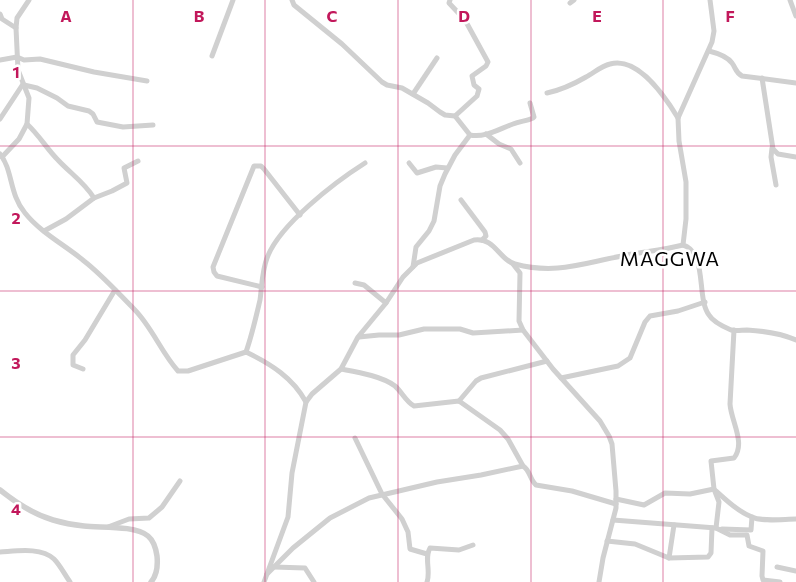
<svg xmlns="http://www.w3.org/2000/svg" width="796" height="582" font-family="Commissioner,sans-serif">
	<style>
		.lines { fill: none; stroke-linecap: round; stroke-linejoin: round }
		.minor { stroke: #d0d0d0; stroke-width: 5 }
		.tertiary { stroke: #d0d0d0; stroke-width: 5.5 }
		.grid { fill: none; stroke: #c2185b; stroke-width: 1; stroke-opacity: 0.55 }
		.labels { text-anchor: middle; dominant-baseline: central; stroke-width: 5; stroke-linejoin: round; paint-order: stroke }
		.quarter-label { font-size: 20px; letter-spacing: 1px; fill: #000; stroke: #fff }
		.grid-label { font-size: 16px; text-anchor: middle; font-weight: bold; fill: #c2185b; stroke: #fff; stroke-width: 5; stroke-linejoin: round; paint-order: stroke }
	</style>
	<rect width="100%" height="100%" fill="#fff"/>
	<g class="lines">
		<g class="minor">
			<path d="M292,0L294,5L342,44L382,82L387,85L402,88L428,103L440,112L445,115L455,116L470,135C485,138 499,129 513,124C520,121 527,121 533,118L534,117L530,103"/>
			<path d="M450,0L449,3L465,20L488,62L486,66L472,76L474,85L479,89L477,96L455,116"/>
			<path d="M710,0L714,31L712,42L678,118L679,141L686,182V219L683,245C708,253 696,298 709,315C713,322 724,327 731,330C736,331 742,330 747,330C764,331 780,333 796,340"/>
			<path d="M790,0L796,16"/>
			<path d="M570,3L574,0"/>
			<path d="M0,14L2,19L16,28"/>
			<path d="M709,51C717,53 727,56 732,63C736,68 735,72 742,76L796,83"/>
			<path d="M212,56L233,0"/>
			<path d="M0,60L17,57L24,60L40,59L94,72L147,81"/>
			<path d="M762,78L773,149L778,154L796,157"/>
			<path d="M24,85L37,88L57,98L68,106L89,111L93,114L97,122L123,127L153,125"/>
			<path d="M547,93C561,90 574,84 586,77C594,73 601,66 610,64C638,56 666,98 678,118"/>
			<path d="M413,94L437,58"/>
			<path d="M0,119L23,84"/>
			<path d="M27,124C39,135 47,149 58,160C70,173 85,183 94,198"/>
			<path d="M486,134L499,144L511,149L520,163"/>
			<path d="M772,148L771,157L776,185"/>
			<path d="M0,154C13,170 9,194 25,213C41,233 65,245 84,261C102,275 118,293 134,309C152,327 161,352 178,371H188L246,352C271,364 293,378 306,402"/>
			<path d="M2,157L19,139L27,124L29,98L18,70L16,28L17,18L29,0"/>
			<path d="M409,163L417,173L436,167L447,168"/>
			<path d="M461,200L485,232L486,236L482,240"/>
			<path d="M44,231L66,219L94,198L112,191L127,183L124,168L138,161"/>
			<path d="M513,264L520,273L519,321L523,330L553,369L600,421L609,436L612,444L616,491V508L603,558L599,582"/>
			<path d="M413,267L416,247L429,231L434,221L440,186L445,174L455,155L470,135"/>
			<path d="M355,283L364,285L386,303L403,277L417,263L474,240C495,237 499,260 515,264C556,275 583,263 622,256C642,252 663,250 683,245"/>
			<path d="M262,287L217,276L214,272L213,267L254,166H261L264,169L300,215"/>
			<path d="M359,337L379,335H399L424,329H460L473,333L523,330"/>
			<path d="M246,352C252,335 256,317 260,300C262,286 262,271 267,258C279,225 335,182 365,163"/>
			<path d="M83,369L73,365V355L85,340L115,290"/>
			<path d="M341,369C357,372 382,376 395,386C402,392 406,402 414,406L459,401L500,430L508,439L523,466"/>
			<path d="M561,378L618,366L630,358L645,322L650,316L678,311L705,302"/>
			<path d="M459,401L476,381L481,378L547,361"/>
			<path d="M355,438L382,494L402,519L408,532L410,549L427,554"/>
			<path d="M716,491C727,501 739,512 752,517C762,522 784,519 796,519"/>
			<path d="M616,499L644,505L665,493L690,494L714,489"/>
			<path d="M613,520L716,528L730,535H747L749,546L763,551L762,576L763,580L780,582"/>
			<path d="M108,527L129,519L149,518L162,507L180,481"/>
			<path d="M716,528L719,502L714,489L711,461L734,458C746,443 731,421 730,404L734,330"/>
			<path d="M722,529L751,530L752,517"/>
			<path d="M607,541L635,544L669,558L708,557L711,553L712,528"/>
			<path d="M0,552C17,551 41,547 54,559C60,565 65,575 70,582"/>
			<path d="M669,558L674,525"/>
			<path d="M274,567L305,568L314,582"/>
			<path d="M777,567L796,571"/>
			<path d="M267,574L293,548L330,518L369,498L437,482L481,475L523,466C530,470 530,480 536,485L572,491L616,504"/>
			<path d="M264,582L288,517L292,473L306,402L312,394L341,369L358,337L386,303"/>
			<path d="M427,582C431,571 424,558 430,548L459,550L473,545"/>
		</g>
		<path class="tertiary" d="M0,490C16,503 33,514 53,520C63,523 74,525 84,526C100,528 135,525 148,536C154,541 156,549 157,556C158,566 157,575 151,582"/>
	</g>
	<path class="grid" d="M133,0V582M265,0V582M398,0V582M531,0V582M663,0V582M0,146H796M0,291H796M0,437H796"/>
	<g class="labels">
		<g class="quarter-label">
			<text x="670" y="258">MAGGWA</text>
		</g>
	</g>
	<g class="grid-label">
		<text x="66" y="22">A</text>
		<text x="199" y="22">B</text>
		<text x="332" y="22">C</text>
		<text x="464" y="22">D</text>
		<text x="597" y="22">E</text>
		<text x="730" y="22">F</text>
		<text x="16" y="78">1</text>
		<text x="16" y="224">2</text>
		<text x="16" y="369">3</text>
		<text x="16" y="515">4</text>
	</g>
</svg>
